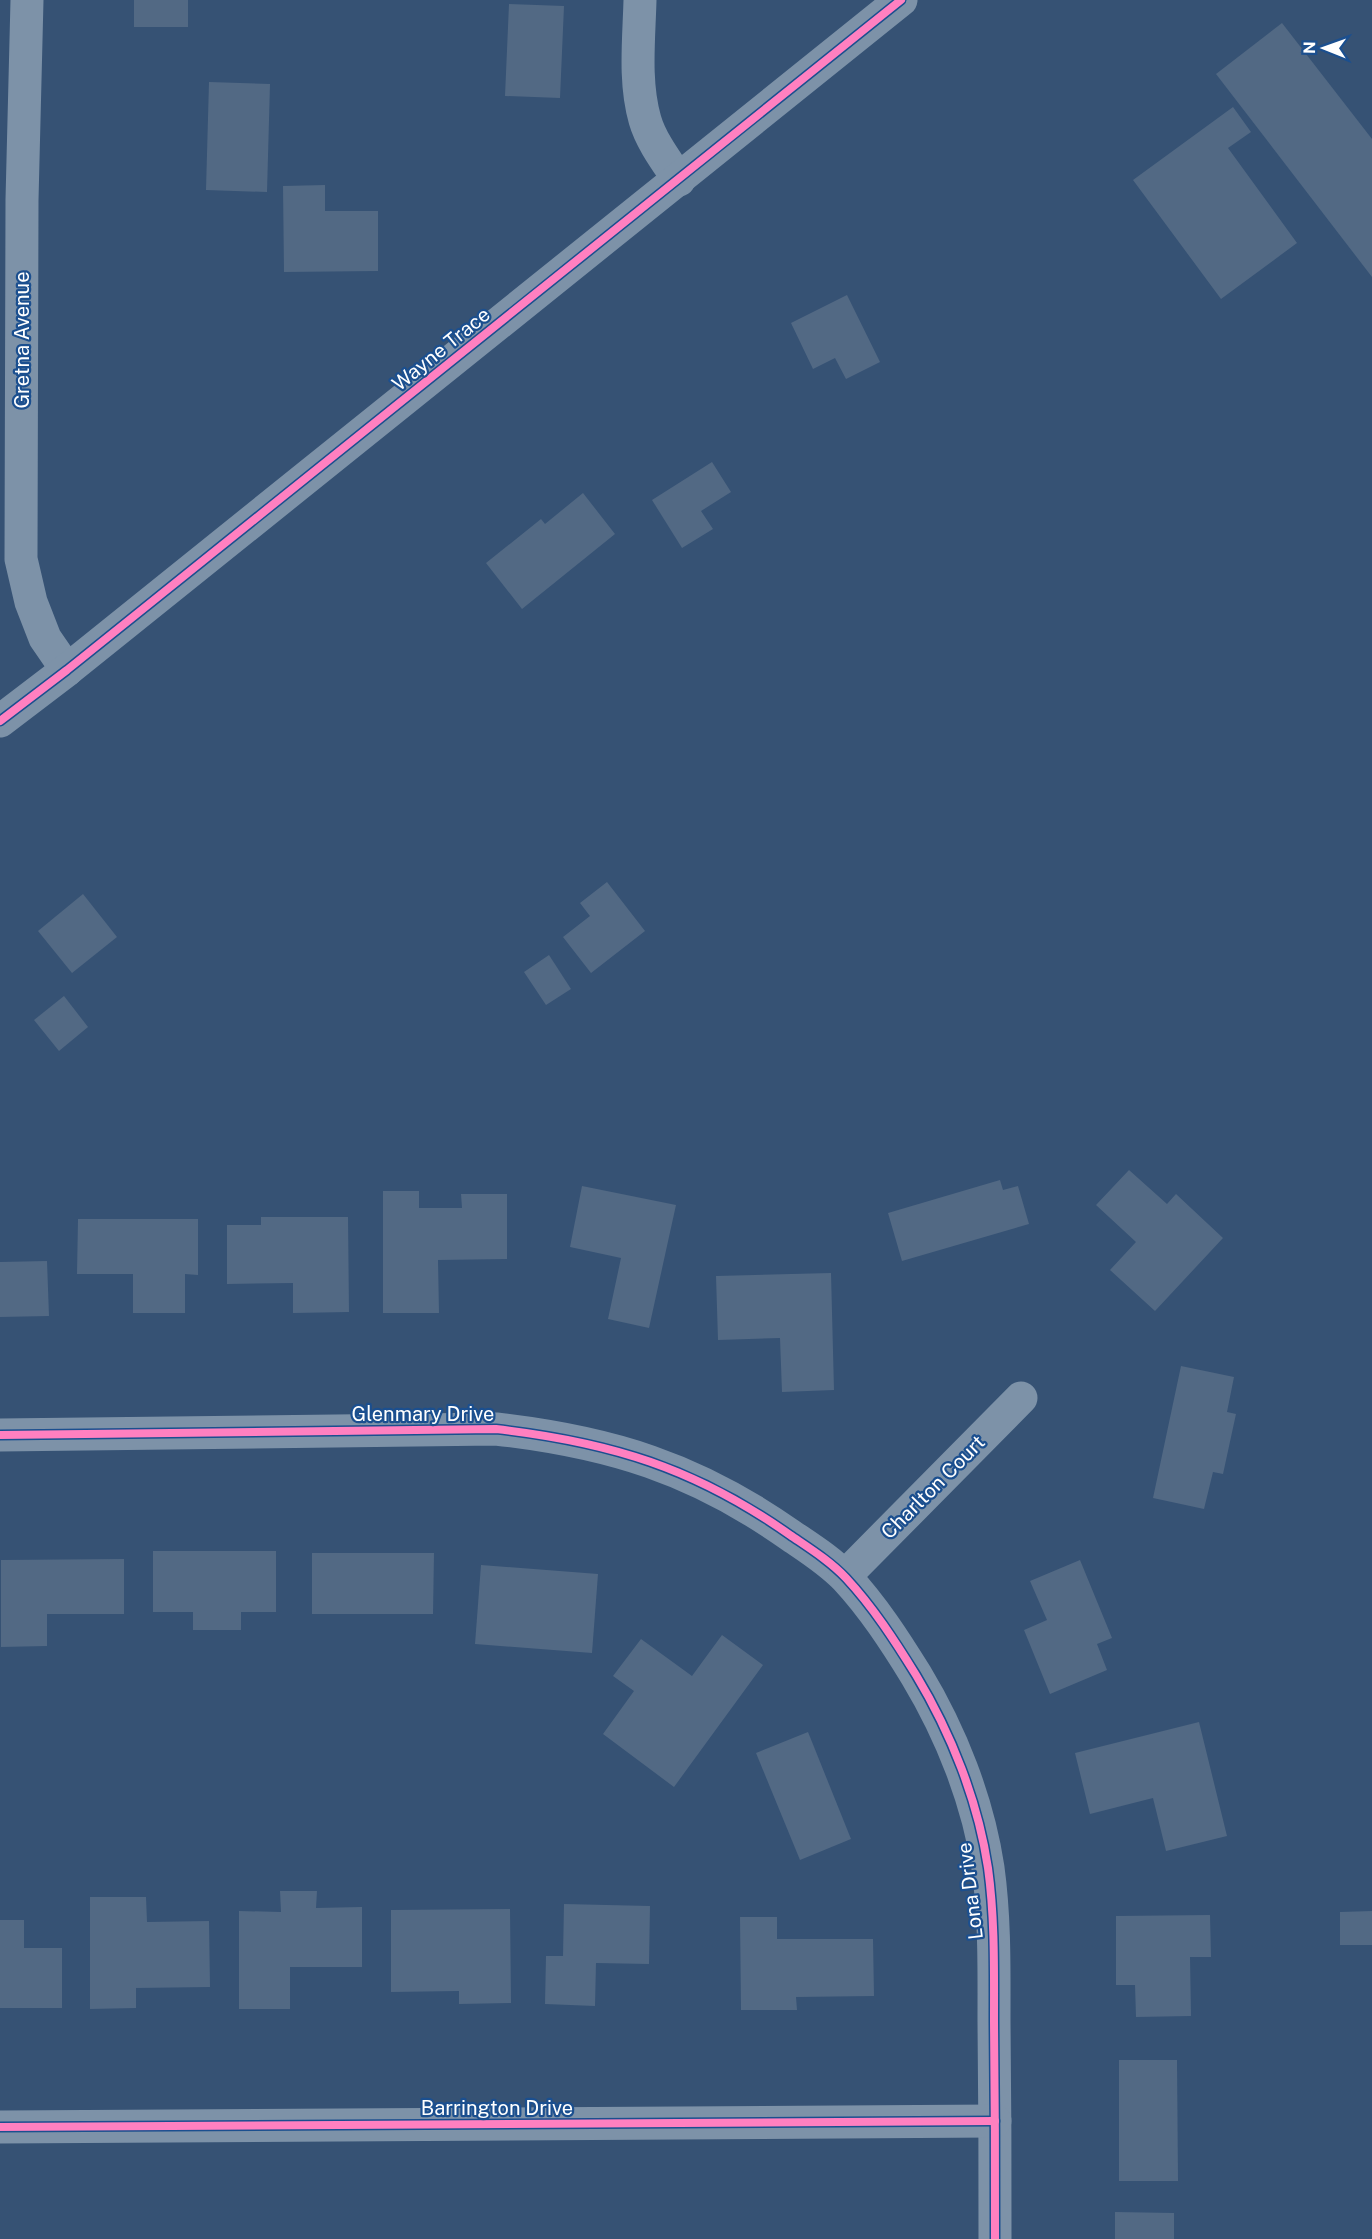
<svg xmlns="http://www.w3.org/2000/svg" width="1372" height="2239" font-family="'Public Sans',sans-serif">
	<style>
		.building { fill: #526984 }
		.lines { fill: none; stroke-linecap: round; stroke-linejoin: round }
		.minor { stroke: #7d92a8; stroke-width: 33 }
		.tertiary { stroke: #7d92a8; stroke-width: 33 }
		.cycleway-casing { stroke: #1b4f8f; stroke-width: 11 }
		.cycleway { stroke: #ff80c0; stroke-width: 8 }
		.labels { text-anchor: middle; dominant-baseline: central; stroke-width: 4.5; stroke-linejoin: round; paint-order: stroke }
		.street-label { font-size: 20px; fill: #fff; stroke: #1b4f8f }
	</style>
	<rect width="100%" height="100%" fill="#365274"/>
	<g class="building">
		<rect x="134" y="0" width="54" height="27"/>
		<path d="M509,4L564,6L560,98L505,96Z"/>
		<path d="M1282,23L1372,139V277L1216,74Z"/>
		<path d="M209,82L270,84L267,192L206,190Z"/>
		<path d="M1233,107L1251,132L1228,148L1297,243L1221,299L1133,180Z"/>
		<path d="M325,185V211H378V271L284,272L283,186Z"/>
		<path d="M847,295L880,362L846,379L835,358L813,369L791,323Z"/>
		<path d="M712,462L731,492L701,511L713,529L682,548L652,500Z"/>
		<path d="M583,493L615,534L522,609L486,563L541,519L545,524Z"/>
		<path d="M607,882L645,931L591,973L563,937L590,916L580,903Z"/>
		<path d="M83,894L117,937L72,973L38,931Z"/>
		<path d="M549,955L571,989L546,1005L524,972Z"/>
		<path d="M64,996L88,1027L59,1051L34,1020Z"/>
		<path d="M1129,1170L1167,1204L1176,1194L1223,1238L1155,1311L1110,1270L1136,1242L1096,1205Z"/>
		<path d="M1000,1180L1003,1190L1018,1186L1029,1224L902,1261L888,1213Z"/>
		<path d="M582,1186L676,1205L649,1328L608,1319L621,1258L570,1247Z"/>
		<path d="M383,1191H419V1208H462L461,1194H507V1259L438,1260L439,1313H383Z"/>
		<path d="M261,1217H348L349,1312L293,1313V1283L227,1284V1225H261Z"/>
		<path d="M78,1219H198V1275L185,1274V1313H133V1274H77Z"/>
		<path d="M47,1261L49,1316L0,1317V1262Z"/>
		<path d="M831,1273L834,1390L782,1392L780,1338L718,1340L716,1276Z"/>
		<path d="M1181,1366L1234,1377L1227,1412L1236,1414L1223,1474L1213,1472L1204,1509L1153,1498Z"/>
		<path d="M153,1551H276V1612H241V1630H193V1612H153Z"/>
		<path d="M312,1553H434L433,1614H312Z"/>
		<path d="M124,1559V1614H47V1646L1,1647V1560Z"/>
		<path d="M1080,1560L1112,1638L1097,1644L1107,1670L1050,1694L1024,1630L1047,1620L1030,1581Z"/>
		<path d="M481,1565L598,1574L592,1653L475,1644Z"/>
		<path d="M722,1635L763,1665L674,1787L603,1734L634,1691L613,1676L641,1639L692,1676Z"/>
		<path d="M1199,1722L1227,1836L1166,1851L1153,1798L1090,1814L1075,1753Z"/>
		<path d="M808,1732L851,1839L800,1860L756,1753Z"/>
		<path d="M280,1891H317L316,1908L362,1907V1967H290V2009H239V1911L281,1912Z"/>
		<path d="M90,1897H146L147,1922L209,1921L210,1987L136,1988V2008L90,2009Z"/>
		<path d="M564,1904L650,1906L649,1964L596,1963L595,2006L545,2004L546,1956H563Z"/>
		<path d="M510,1909L511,2003L459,2004V1991L391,1992V1910Z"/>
		<path d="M1372,1911V1945H1340V1912Z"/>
		<path d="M1210,1915L1211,1957H1190L1191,2016L1136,2017L1135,1985H1116V1916Z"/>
		<path d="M740,1917H777V1939H873L874,1996L796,1997L797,2010H741Z"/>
		<path d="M0,1920H24V1948H62V2008H0Z"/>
		<path d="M1119,2060H1177L1178,2181H1119Z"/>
		<path d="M1115,2212L1174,2213V2239H1115Z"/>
	</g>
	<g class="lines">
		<g class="minor">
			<path d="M27,0L22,200L21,559L31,602L45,638L67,670"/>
			<path d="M640,0C639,39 634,82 645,120C651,141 667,162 679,180"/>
			<path d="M0,1435L496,1429C610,1442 695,1468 790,1535C809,1548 830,1561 846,1578C873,1607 895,1641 916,1675C951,1733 978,1801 988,1868C995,1919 994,1970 994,2021C995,2094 995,2166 995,2239"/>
			<path d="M845,1576L1021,1398"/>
			<path d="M0,2127L995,2121"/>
		</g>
		<path class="tertiary" d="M0,721L67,670L901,0"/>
		<g class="cycleway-casing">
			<g id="cycleway">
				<path d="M0,721L67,670L901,0"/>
				<path d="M0,1435L496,1429C610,1442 695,1468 790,1535C809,1548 830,1561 846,1578C873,1607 895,1641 916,1675C951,1733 978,1801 988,1868C995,1919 994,1970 994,2021C995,2094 995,2166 995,2239"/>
				<path d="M0,2127L995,2121"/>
			</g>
		</g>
		<use href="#cycleway" class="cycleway"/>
	</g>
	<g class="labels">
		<g class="street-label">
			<text transform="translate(22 340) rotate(-90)">Gretna Avenue</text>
			<text transform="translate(441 349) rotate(-39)">Wayne Trace</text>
			<text x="423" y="1414">Glenmary Drive</text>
			<text transform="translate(933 1487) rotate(-45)">Charlton Court</text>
			<text transform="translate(970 1891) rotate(-97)">Lona Drive</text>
			<text x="497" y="2108">Barrington Drive</text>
		</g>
	</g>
	<g transform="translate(1324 48) rotate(271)" stroke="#1b4f8f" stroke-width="4.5" paint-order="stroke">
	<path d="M0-4.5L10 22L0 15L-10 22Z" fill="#ffffff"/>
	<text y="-9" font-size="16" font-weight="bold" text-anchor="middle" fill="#ffffff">N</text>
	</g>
</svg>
